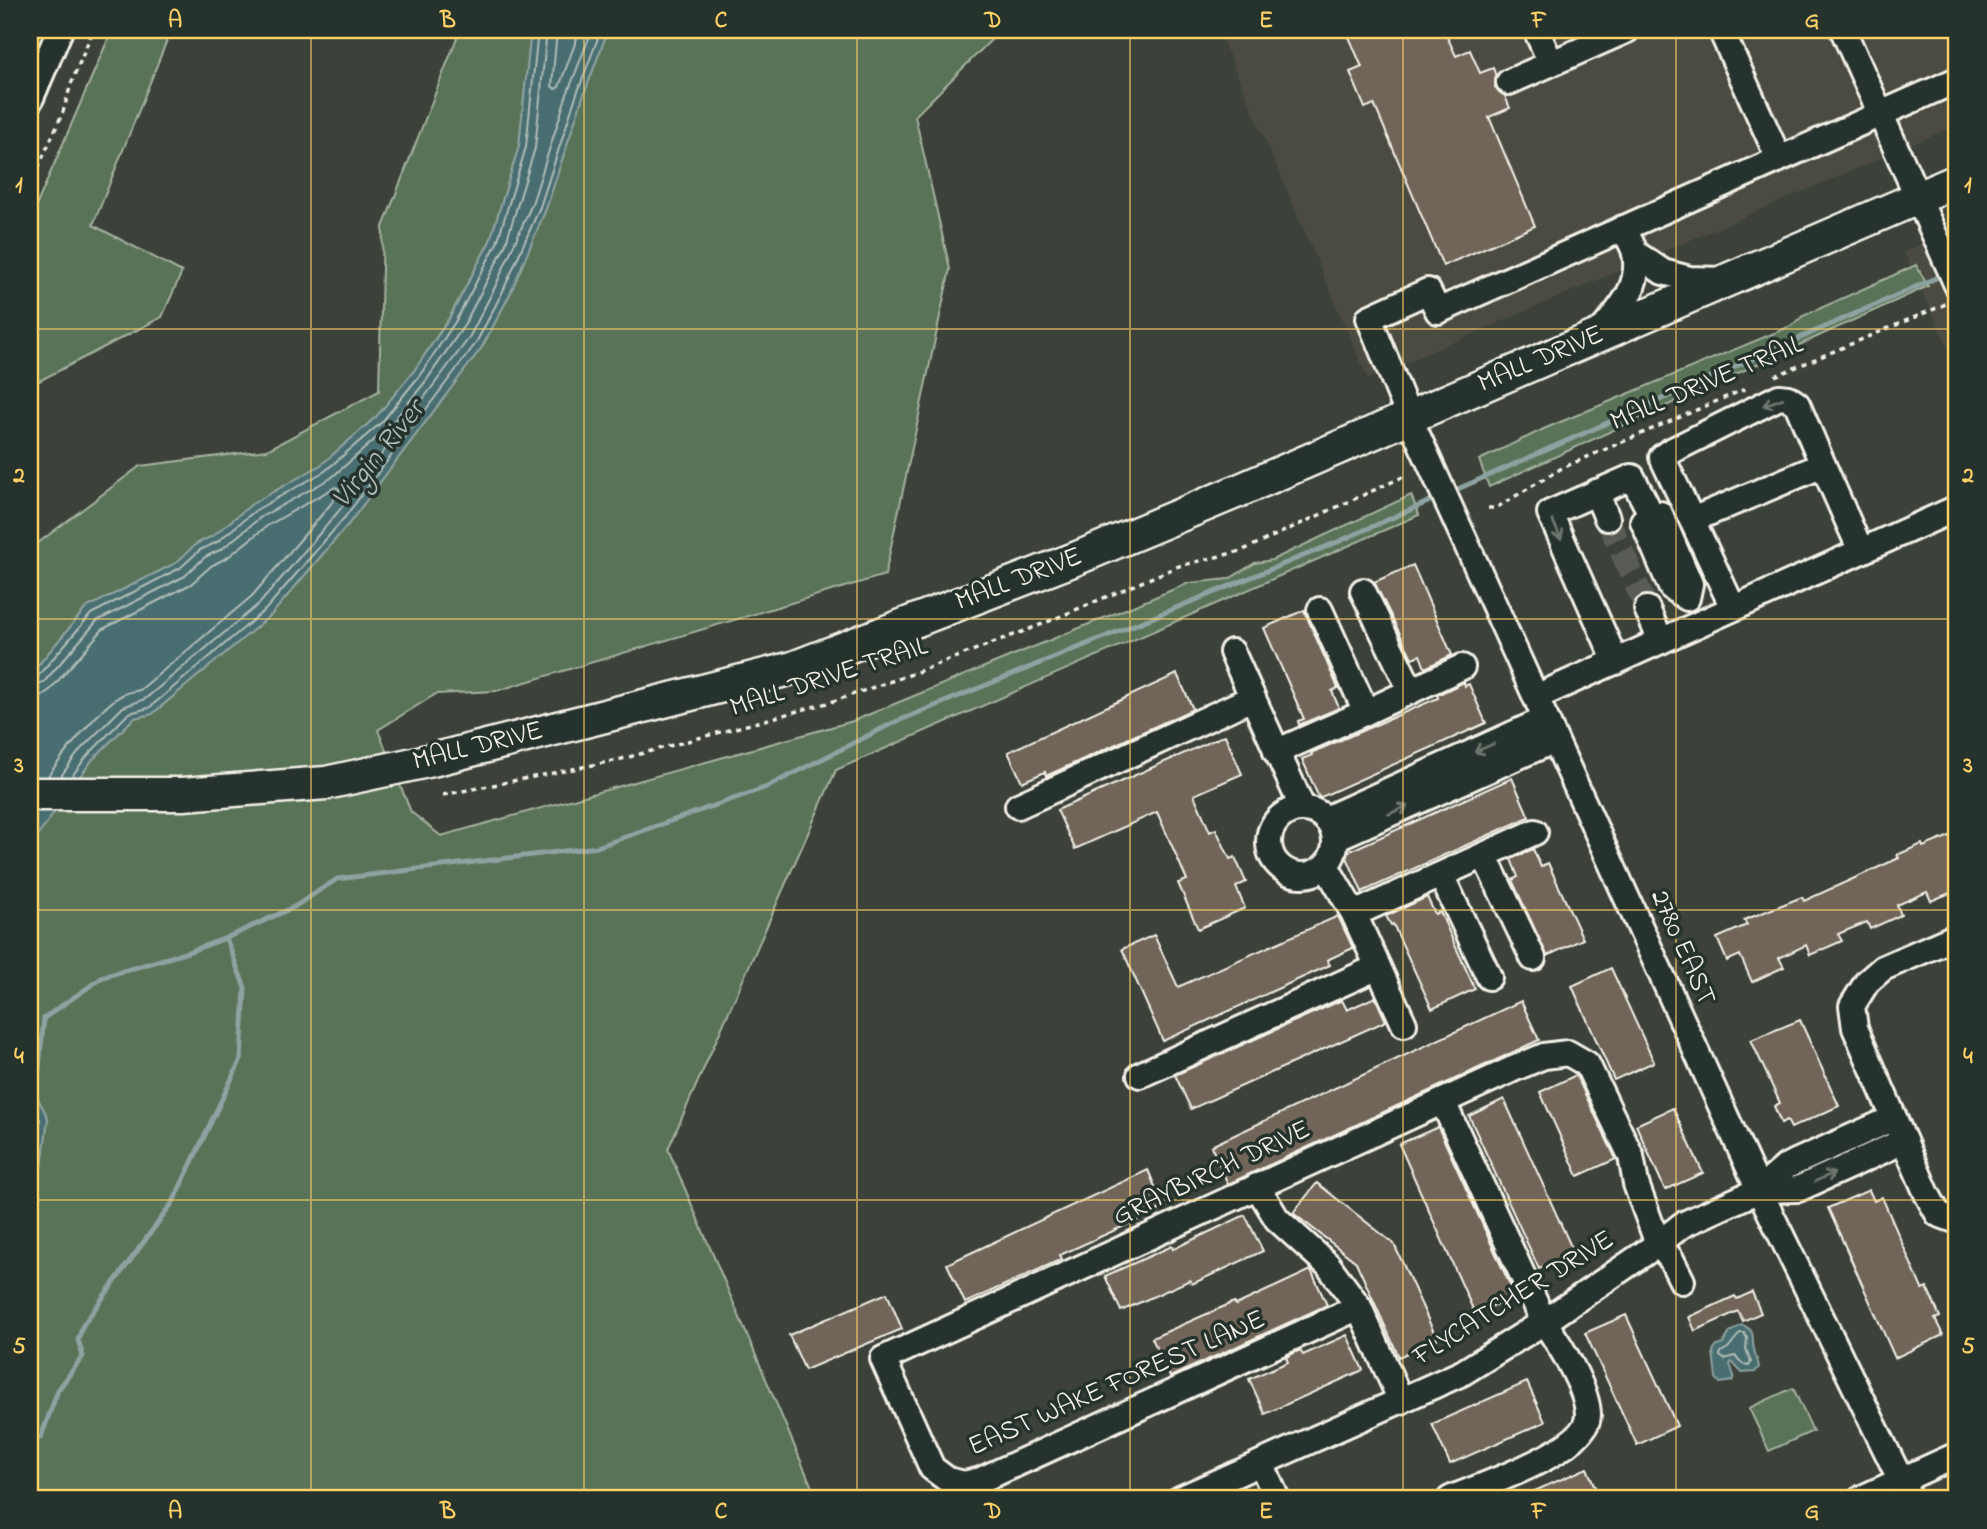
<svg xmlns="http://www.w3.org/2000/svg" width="1987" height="1529" font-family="'Indie Flower',sans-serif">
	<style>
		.built { fill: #4b4c43 }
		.green { fill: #587359; stroke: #a6b2a0; stroke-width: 2 }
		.water { fill: #4a6e71; stroke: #8ea2a1; stroke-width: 2 }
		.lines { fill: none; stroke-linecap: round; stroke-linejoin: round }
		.shore { stroke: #b0bdb8; stroke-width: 2 }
		.stream { stroke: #8ea2a1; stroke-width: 5 }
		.building { fill: #6f6558; stroke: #f4f1e8; stroke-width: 2 }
		.minor-tunnel { stroke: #585c54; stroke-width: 24; stroke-dasharray: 24 12; stroke-linecap: butt }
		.minor-casing { stroke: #f4f1e8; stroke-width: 30 }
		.major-casing { stroke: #f4f1e8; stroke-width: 37 }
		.path { stroke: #f4f1e8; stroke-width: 3.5; stroke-dasharray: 5 5; stroke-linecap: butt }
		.minor { stroke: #26332d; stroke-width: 24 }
		.major { stroke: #26332d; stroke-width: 32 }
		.oneway { stroke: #6e766e }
		.grid { fill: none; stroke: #ffd166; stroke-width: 2; stroke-opacity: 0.55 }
		.labels { text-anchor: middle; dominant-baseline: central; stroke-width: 7; stroke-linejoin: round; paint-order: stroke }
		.street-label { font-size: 28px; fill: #f4f1e8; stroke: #26332d }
		.water-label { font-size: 30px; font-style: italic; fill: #b0bdb8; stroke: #26332d }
		.neatline { fill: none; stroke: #ffd166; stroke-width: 2.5 }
		.grid-label { font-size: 23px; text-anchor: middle; font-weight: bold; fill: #ffd166 }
	</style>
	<rect width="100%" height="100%" fill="#3c423a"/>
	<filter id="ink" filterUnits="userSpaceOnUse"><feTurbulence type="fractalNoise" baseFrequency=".0143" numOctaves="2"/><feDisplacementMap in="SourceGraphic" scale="14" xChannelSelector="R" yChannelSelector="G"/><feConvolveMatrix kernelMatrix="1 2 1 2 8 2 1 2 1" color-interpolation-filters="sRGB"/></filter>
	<g filter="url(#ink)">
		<g class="built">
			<path d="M1218,30H1957V125L1368,379Z"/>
			<path d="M1957,229V367L1904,252Z"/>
		</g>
		<g class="green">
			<path d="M112,30H171L93,225L182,272L162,317L37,382L30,395V220Z"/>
			<path d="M460,30H531L519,146L490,241L449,318L414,371L377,416L321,465L252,504L213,536L196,544L176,563L86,608L30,675V549L140,466L267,450L379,391L383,227Z"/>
			<path d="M608,30H1001L915,116L950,269L885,575L496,691L436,694L378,730L411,812L441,836L853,721L1189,583L1229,579L1255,563L1272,560L1411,495L1419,515L836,770L668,1149L817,1499H30V1194L42,1165L48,1118L30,1084V846L92,760L134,718L152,714L271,615L350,522L482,347L510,294L546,209L581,102Z"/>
			<path d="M1916,265L1928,286L1489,487L1479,460L1546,428L1791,326L1803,316Z"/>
			<path d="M1793,1388L1813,1431L1769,1451L1749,1408Z"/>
		</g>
		<g class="water">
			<path d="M531,30H608L581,102L546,209L510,294L482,347L350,522L271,615L152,714L134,718L92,760L30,846V675L86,608L176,563L196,544L213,536L252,504L321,465L377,416L414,371L449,319L490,241L519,146Z"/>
			<path d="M30,1084L48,1118L42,1165L30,1194Z"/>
			<path d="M1742,1325C1757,1331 1751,1337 1754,1349C1755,1356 1758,1360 1759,1367L1755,1372L1742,1373L1732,1362L1730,1364L1734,1376L1732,1381L1720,1383L1716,1378L1713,1351L1717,1346L1723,1344L1730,1332Z"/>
		</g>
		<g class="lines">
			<g class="shore">
				<path d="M557,30L552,86L555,89L559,87L580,30"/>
				<path d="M30,678L38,676L91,614L180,568L200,550L217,542L256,510L325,471L382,422L420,375L455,322L497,243L526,147L538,30"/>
				<path d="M30,687L44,682L97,621L185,576L205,557L222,549L261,517L331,478L388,428L426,381L463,327L505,246L535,148L547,30"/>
				<path d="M30,698L41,696L50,690L103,629L191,584L211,566L228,557L267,526L335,487L339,489V492L330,505L252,596L140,690C135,691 129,692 124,694C102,704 62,756 48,776"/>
				<path d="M61,776L80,750L123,707L145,699L260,603L338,512L469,338L495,287L532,204L566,97L592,30"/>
				<path d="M72,776L87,756L129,713L149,708L266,609L345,517L476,343L503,291L540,207L575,99L601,30"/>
				<path d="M30,1099L40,1120L35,1163L30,1176"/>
				<path d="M1740,1333H1744L1747,1338L1746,1349L1751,1362L1749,1366L1744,1365L1735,1356L1724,1359L1720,1356L1721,1352L1728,1348Z"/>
			</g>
			<g class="stream">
				<path d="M1451,492L1945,274"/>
				<path d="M30,1106L37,1086L44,1018L103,977L188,952L226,938L294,907L337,879L597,847L767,787L893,723L1340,541L1439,497"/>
				<path d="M30,1442L41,1437L58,1390L83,1356L78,1340L83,1325L173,1202L241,1059L245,988L226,938"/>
			</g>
		</g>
		<g class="building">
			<path d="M1346,30H1444L1456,56L1470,50L1480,73L1493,68L1496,76L1495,87L1505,96L1510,108L1489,117L1535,226L1443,266L1374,104L1365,108L1350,72L1362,67Z"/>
			<path d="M1413,565L1452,655L1425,668L1420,655L1412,658L1374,582Z"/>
			<path d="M1304,610L1338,688L1332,691L1339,708L1299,725L1298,721L1304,719L1264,628Z"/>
			<path d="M1177,674L1193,709L1046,776L1045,772L1022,782L1008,752Z"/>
			<path d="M1464,682L1465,686L1469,684L1486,723L1319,798L1302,759L1312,755L1311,753L1438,698L1437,695Z"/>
			<path d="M1225,735L1242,774L1194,795L1210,832L1216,829L1230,859L1235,857L1246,882L1236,887L1245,908L1198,929L1178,883L1187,880L1157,812L1075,849L1057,810Z"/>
			<path d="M1512,778L1529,817L1362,892L1345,853Z"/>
			<path d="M1957,833V890L1931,901L1927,892L1897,905L1901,915L1870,929L1867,922L1838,934L1842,941L1810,955L1806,945L1779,958L1784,967L1752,982L1740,955L1727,961L1717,938L1747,925L1744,920L1802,897L1804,901L1899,858L1897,855L1922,844L1923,847Z"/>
			<path d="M1533,849L1541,867L1548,863L1583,939L1547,956L1512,880L1518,877L1511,859Z"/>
			<path d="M1427,897L1435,914L1440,912L1475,989L1432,1009L1393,924L1391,925L1386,916Z"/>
			<path d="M1338,916L1353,948L1327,960L1330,965L1163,1041L1122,949L1154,935L1178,987Z"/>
			<path d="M1611,968L1654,1062L1614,1080L1572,986Z"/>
			<path d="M1375,997L1386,1021L1191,1109L1175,1075L1342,1000L1347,1010Z"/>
			<path d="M1521,1001L1539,1040L1228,1184L1211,1146Z"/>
			<path d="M1800,1020L1839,1106L1791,1128L1787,1120L1781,1123L1774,1106L1780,1103L1751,1040Z"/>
			<path d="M1576,1075L1616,1159L1578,1176L1540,1092Z"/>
			<path d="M1504,1099L1574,1253L1539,1269L1469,1116Z"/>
			<path d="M1673,1108L1703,1173L1665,1190L1636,1125Z"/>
			<path d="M1438,1127L1515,1296L1475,1314L1399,1144Z"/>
			<path d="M1148,1170L1164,1208L1060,1255L1062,1259L965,1303L947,1264Z"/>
			<path d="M1317,1183L1394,1244L1437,1339L1399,1357L1356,1262L1293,1213Z"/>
			<path d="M1869,1190L1874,1201L1882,1197L1922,1289L1927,1287L1940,1317L1935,1319L1943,1335L1895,1358L1828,1208Z"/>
			<path d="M1245,1215L1263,1251L1192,1284L1190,1280L1121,1311L1105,1276L1172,1246L1173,1249Z"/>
			<path d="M1311,1270L1327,1305L1170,1377L1152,1338L1234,1302L1236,1305Z"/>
			<path d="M1752,1292L1761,1313L1743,1321L1738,1311L1695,1331L1689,1317L1735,1296L1737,1299Z"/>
			<path d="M887,1293L902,1329L805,1370L789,1335Z"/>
			<path d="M1626,1315L1677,1426L1637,1445L1585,1333Z"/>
			<path d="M1347,1335L1363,1370L1265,1414L1249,1379L1288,1362L1286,1357L1300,1350L1303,1355Z"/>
			<path d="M1527,1382L1545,1422L1450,1464L1432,1424Z"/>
			<path d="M1587,1468L1600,1499H1516Z"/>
		</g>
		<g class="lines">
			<path class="minor-tunnel" d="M1607,518L1647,609"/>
			<g class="minor-casing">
				<g id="minor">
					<path d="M1536,30L1551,63"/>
					<path d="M1721,30L1779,159"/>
					<path d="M1843,30L1957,285"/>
					<path d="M1509,82L1627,30"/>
					<path d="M30,100L60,30"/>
					<path d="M1635,253L1663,272L1690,279L1721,280"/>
					<path d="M1598,335C1618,311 1642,288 1635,253C1633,245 1627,236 1623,228"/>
					<path d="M1596,492L1607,518"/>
					<path d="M1692,520L1662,457L1669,452L1779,397L1788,398L1797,404L1823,465"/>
					<path d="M1643,521L1671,587L1687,598L1690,584L1660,514"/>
					<path d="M1363,591L1411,691"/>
					<path d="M1733,608L1692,520L1823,465L1861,551"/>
					<path d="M1647,609L1661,641"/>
					<path d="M1232,652L1303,809"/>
					<path d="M1616,662L1550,513L1632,477L1647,506"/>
					<path d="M1536,697L1957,508"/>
					<path d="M1366,712L1462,667"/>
					<path d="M1276,752L1366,712L1320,610"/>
					<path d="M1018,806L1252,698"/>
					<circle cx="1302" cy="842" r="33"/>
					<path d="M1326,819L1546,719"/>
					<path d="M1335,838L1555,740"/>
					<path d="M1484,855L1533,958"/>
					<path d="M1326,866L1354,914L1378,967"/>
					<path d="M1441,875L1489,977"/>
					<path d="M1354,914L1535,832"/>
					<path d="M1957,936L1883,968L1867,982L1852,1006L1855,1028L1927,1194L1938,1214L1957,1221"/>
					<path d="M1140,1075L1378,967L1404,1024"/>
					<path d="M1443,1102L1544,1322C1559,1343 1588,1389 1588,1415C1588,1451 1480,1486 1450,1499"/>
					<path d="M1257,1186L1277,1219L1328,1265L1359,1307L1401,1401"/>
					<path d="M1759,1190L1798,1189L1904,1141"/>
					<path d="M1359,1307L981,1480L964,1484L948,1480L932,1468L883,1359L1513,1069L1544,1056L1568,1053L1587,1064L1631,1156L1636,1184L1658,1244L1671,1259L1682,1281"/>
					<path d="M1261,1463L1277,1499"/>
					<path d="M1180,1499L1462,1373L1544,1322L1658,1244L1682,1225L1759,1190L1787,1166L1894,1118"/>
					<path d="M1860,1499L1957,1455"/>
					<path d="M1910,1499L1759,1190L1409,417L1369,318L1428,291L1438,311L1957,80"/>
				</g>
			</g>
			<g class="major-casing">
				<path id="major" d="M30,794H183L326,783L432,760L793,668L1075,559L1238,491L1957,181"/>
			</g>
			<g class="path">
				<path d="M30,186L63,112L71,84L93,30"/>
				<path d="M1775,376L1946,304"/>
				<path d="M1488,508H1496L1562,468L1745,389"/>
				<path d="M443,795L618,760L831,702L909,675L1040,625L1179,566L1241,551L1407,475"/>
			</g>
			<use href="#minor" class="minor"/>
			<use href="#major" class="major"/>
		</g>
		<defs><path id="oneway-shaft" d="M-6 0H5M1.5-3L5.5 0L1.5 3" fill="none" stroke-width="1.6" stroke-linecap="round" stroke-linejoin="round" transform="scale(1.75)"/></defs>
		<g class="oneway">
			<use href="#oneway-shaft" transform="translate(1773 402) rotate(160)"/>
			<use href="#oneway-shaft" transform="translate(1557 530) rotate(66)"/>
			<use href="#oneway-shaft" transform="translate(1484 748) rotate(156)"/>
			<use href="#oneway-shaft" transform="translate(1398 810) rotate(-24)"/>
			<use href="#oneway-shaft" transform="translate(1825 1177) rotate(-24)"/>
		</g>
	</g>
	<path class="grid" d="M311,30V1499M584,30V1499M857,30V1499M1130,30V1499M1403,30V1499M1676,30V1499M30,329H1957M30,619H1957M30,910H1957M30,1200H1957"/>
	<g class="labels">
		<g class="street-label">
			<text transform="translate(1541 360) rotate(-23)">MALL DRIVE</text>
			<text transform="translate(1707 384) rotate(-23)">MALL DRIVE TRAIL</text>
			<text transform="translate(1019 580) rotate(-21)">MALL DRIVE</text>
			<text transform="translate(829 678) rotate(-18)">MALL DRIVE TRAIL</text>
			<text transform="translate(478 747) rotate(-14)">MALL DRIVE</text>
			<text transform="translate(1682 948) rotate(66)">2780 EAST</text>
			<text transform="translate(1212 1174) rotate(-25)">GRAYBIRCH DRIVE</text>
			<text transform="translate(1514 1299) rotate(-32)">FLYCATCHER DRIVE</text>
			<text transform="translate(1117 1384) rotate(-24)">EAST WAKE FOREST LANE</text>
		</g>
		<g class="water-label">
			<text transform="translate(379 455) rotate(-51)">Virgin River</text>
		</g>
	</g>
	<rect width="1987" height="1529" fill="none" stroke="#26332d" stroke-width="77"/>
	<rect x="38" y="38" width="1910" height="1452" class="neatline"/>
	<g class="grid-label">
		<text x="175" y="27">A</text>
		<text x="448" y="27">B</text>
		<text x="721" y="27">C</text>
		<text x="993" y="27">D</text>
		<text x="1266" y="27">E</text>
		<text x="1539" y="27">F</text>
		<text x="1812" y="27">G</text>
		<text x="19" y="192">1</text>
		<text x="1968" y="192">1</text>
		<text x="19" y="482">2</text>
		<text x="1968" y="482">2</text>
		<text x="19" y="772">3</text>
		<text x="1968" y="772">3</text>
		<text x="19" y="1063">4</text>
		<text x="1968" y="1063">4</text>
		<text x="19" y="1353">5</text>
		<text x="1968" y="1353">5</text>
		<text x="175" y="1518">A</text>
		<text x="448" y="1518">B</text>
		<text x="721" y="1518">C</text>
		<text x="993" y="1518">D</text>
		<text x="1266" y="1518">E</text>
		<text x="1539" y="1518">F</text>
		<text x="1812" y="1518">G</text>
	</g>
</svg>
